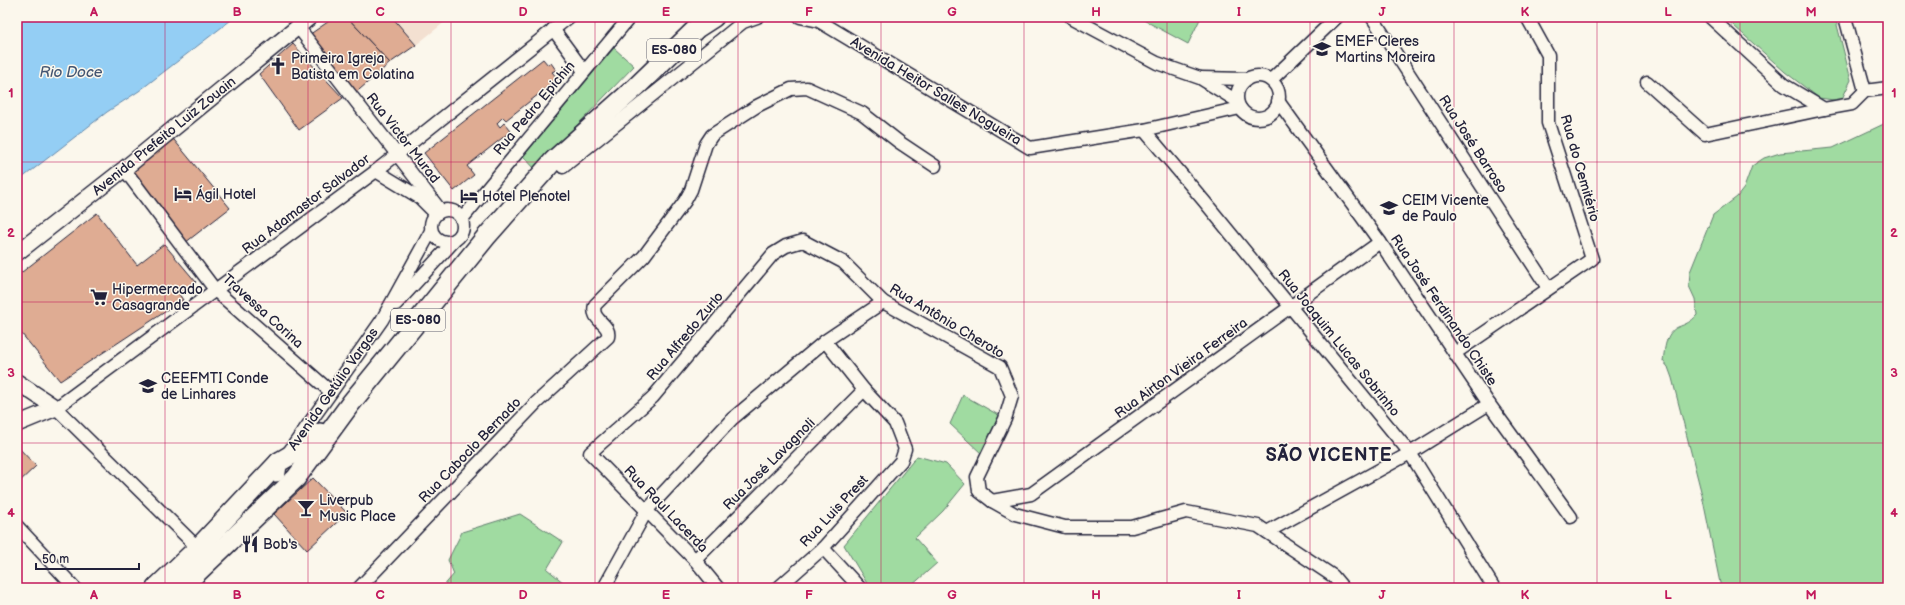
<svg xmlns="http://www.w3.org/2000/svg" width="1905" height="605" font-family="'Balsamiq Sans',sans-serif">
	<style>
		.built { fill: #f3e0d1 }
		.green { fill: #a0dba1; stroke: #617e6e }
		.water { fill: #94cef4; stroke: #6689aa }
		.building { fill: #dfac93; stroke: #22223b }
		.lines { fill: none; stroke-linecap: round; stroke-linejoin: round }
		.minor-casing { stroke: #22223b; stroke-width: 15 }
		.tertiary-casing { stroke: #22223b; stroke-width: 18 }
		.primary-casing { stroke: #22223b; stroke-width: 22 }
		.minor { stroke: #fbf7ec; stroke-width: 12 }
		.tertiary { stroke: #fbf7ec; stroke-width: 15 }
		.primary { stroke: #fbf7ec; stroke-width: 19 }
		.grid { fill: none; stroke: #c2185b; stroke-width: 1; stroke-opacity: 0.55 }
		.labels { text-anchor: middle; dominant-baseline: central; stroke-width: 3; stroke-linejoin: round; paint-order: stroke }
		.shield { fill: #fbf7ec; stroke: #636270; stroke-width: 1 }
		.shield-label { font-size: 13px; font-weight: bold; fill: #22223b }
		.poi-label { font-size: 14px; fill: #22223b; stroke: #fbf7ec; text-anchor: start }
		.street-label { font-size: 14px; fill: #22223b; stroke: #fbf7ec }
		.water-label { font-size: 15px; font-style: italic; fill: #445672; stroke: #fbf7ec }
		.district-label { font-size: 18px; font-weight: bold; letter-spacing: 1px; fill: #22223b; stroke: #fbf7ec }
		.neatline { fill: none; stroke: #c2185b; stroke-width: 1.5 }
		.grid-label { font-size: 13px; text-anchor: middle; font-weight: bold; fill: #c2185b }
	</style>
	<rect width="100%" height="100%" fill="#fbf7ec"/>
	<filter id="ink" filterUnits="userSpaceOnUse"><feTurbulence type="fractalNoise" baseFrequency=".025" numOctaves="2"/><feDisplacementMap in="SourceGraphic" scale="8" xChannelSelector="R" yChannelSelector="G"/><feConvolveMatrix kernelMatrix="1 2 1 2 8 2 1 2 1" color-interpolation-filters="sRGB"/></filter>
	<g filter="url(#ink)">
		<path class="built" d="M392,17H451L416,45Z"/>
		<g class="green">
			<path d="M1138,17H1201L1188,44Z"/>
			<path d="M1724,17H1835L1851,80L1841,101L1819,98L1785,72Z"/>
			<path d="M614,48L634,66L535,169L523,156Z"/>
			<path d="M1888,122V588H1721L1702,495L1672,378L1668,367L1663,361C1665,349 1665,333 1678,327C1686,324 1691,322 1697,315L1695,299L1689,286L1690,272L1713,215L1737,197L1744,188L1752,166L1764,158L1780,153L1833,148Z"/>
			<path d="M963,395L1002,417L983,455L950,424Z"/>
			<path d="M917,456L946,464L965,484L943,511L915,538L937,563L909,588H873L868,585L844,545Z"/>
			<path d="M520,514L563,542L547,569L570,588H442L454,574L448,560L462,532Z"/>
		</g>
		<path class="water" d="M17,17H235L139,91L107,112L17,182Z"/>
		<g class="building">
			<path d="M335,17H347L390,63L352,96L306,37Z"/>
			<path d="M347,17H392L416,45L390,63Z"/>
			<path d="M921,17H931L928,22Z"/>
			<path d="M293,44L343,98L299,130L259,74Z"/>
			<path d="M543,59L548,65L551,63L556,70L552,72L558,79L506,120L503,117L497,123L500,127L504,123L511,131L467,166L474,175L454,191L424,153Z"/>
			<path d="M170,135L230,208L181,246L124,169Z"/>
			<path d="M97,213L137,265L164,244L196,282L179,294L183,300L60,381L17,328V276Z"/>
			<path d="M17,446L36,466L17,484Z"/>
			<path d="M313,478L347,513L307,550L274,514Z"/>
		</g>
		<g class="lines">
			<g class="minor-casing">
				<g id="minor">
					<path d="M800,17L819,21L1030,148L1144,130L1240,108"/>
					<path d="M1071,17L1157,63L1200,78L1237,101"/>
					<path d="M1372,17L1548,288"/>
					<path d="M1710,17L1784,85L1824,109L1852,104L1865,91L1888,88"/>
					<path d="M1845,17L1865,91"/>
					<path d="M298,27L441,211"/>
					<path d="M553,29L584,71"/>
					<circle cx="1258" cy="97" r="21"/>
					<path d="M1201,78L1246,79"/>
					<path d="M1271,80L1337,17"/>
					<path d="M1647,82L1705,134L1824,109"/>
					<path d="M1278,101L1380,242L1489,404L1571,517"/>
					<path d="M1144,130L1204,201L1410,453L1494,588"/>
					<path d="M563,167L743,22L757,17"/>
					<path d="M124,169L216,291L331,392"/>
					<path d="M376,171L419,197L434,212"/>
					<circle cx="447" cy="226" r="16"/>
					<path d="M462,219L630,17"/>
					<path d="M396,304L454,241"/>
					<path d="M1455,353L1592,259L1548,123V55L1527,17"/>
					<path d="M289,452L382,320L431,231"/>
					<path d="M992,501L1031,494L1380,242"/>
					<path d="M17,526L75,588"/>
					<path d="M1267,532L1410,453L1489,404"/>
					<path d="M198,548L56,408L376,171L569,17"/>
					<path d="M823,548L860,588"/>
					<path d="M695,560L864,390"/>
					<path d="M359,588L536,403L608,337C611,323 590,321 595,305L644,256L685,201L691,190L706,144L712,135L757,106L791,89L807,88L862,113L899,142L935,166"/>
					<path d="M604,588L647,510L732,419L825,341L883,302"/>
					<path d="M718,588L695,560L590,453L653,397L773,254L786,246L803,241L843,262L883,302L1000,367L1012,396L1005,419L977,477L979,491L992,501L1015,514L1065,527H1132L1186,512L1258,526L1333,576L1343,588"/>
					<path d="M778,588L823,548L901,461L905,449L895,423L864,390L825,341"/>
				</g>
			</g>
			<g class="tertiary-casing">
				<g id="tertiary">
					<path d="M17,253L124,169L310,17"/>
					<path d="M17,382L56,408"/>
					<path d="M17,424L56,408"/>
				</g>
			</g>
			<g class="primary-casing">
				<g id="primary">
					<path d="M276,472L277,465L279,462L308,445L320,433"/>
					<path d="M156,588L198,548L279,462"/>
					<path d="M181,588L296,478L351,403L486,237L554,160L636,87L697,28L714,17"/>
				</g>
			</g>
			<use href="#minor" class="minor"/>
			<use href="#tertiary" class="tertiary"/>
			<use href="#primary" class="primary"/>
		</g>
	</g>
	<path class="grid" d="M165,17V588M308,17V588M451,17V588M595,17V588M738,17V588M881,17V588M1024,17V588M1167,17V588M1310,17V588M1454,17V588M1597,17V588M1740,17V588M17,162H1888M17,302H1888M17,443H1888"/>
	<defs>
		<g id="school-bare" transform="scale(1.38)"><path d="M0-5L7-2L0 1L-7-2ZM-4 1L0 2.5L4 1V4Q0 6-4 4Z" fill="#22223b" stroke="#fbf7ec" stroke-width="2.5" paint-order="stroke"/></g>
		<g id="church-bare" transform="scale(1.38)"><path d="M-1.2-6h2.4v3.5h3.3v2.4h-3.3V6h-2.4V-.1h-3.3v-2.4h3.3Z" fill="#22223b" stroke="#fbf7ec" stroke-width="2.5" paint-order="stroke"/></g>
		<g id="hotel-bare" transform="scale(1.38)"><path d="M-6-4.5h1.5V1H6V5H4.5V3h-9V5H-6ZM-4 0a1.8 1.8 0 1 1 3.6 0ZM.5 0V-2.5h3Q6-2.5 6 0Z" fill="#22223b" stroke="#fbf7ec" stroke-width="2.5" paint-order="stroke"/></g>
		<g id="supermarket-bare" transform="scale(1.38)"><path d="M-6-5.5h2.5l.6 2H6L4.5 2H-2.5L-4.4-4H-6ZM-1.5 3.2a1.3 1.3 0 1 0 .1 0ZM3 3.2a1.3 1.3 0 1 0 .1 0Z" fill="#22223b" stroke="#fbf7ec" stroke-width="2.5" paint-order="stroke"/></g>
		<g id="bar-bare" transform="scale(1.38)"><path d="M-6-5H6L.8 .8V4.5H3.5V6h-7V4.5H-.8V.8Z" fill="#22223b" stroke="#fbf7ec" stroke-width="2.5" paint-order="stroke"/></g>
		<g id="restaurant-bare" transform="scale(1.38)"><path d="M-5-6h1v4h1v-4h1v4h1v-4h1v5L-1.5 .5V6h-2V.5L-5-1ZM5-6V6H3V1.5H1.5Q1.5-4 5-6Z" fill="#22223b" stroke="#fbf7ec" stroke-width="2.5" paint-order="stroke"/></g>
	</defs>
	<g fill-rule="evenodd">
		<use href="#school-bare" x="1322" y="49"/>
		<use href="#church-bare" x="278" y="66"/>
		<use href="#hotel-bare" x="183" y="194"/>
		<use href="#hotel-bare" x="469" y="196"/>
		<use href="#school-bare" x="1389" y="208"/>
		<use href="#supermarket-bare" x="99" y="297"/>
		<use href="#school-bare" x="148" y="386"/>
		<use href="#bar-bare" x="306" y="508"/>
		<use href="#restaurant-bare" x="250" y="544"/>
	</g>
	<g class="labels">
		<g class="shield">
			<rect x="647" y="39" width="54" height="22" rx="3"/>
			<rect x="391" y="309" width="54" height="22" rx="3"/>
		</g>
		<g class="shield-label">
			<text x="674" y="50">ES-080</text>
			<text x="418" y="320">ES-080</text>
		</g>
		<g class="poi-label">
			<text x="1335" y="41">EMEF Cleres<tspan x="1335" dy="16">Martins Moreira</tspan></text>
			<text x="291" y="58">Primeira Igreja<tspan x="291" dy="16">Batista em Colatina</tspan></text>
			<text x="196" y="194">Ágil Hotel</text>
			<text x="482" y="196">Hotel Plenotel</text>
			<text x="1402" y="200">CEIM Vicente<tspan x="1402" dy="16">de Paulo</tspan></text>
			<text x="112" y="289">Hipermercado<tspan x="112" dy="16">Casagrande</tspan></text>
			<text x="161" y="378">CEEFMTI Conde<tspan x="161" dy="16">de Linhares</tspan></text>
			<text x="319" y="500">Liverpub<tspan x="319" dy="16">Music Place</tspan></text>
			<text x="263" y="544">Bob's</text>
		</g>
		<g class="street-label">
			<text transform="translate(936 91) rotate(31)">Avenida Heitor Salles Nogueira</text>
			<text transform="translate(534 108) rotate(-50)">Rua Pedro Epichin</text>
			<text transform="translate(164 136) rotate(-39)">Avenida Prefeito Luiz Zouain</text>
			<text transform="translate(403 138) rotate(52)">Rua Victor Murad</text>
			<text transform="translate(1473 144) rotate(57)">Rua José Barroso</text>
			<text transform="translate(1580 168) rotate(74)">Rua do Cemitério</text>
			<text transform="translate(306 204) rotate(-37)">Rua Adamastor Salvador</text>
			<text transform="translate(1444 310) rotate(56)">Rua José Ferdinando Chiste</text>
			<text transform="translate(263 311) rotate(42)">Travessa Corina</text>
			<text transform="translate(947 321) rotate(31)">Rua Antônio Cheroto</text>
			<text transform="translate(685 336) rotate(-50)">Rua Alfredo Zurlo</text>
			<text transform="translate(1339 343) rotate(51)">Rua Joaquim Lucas Sobrinho</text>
			<text transform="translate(1181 368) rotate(-36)">Rua Airton Vieira Ferreira</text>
			<text transform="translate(333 389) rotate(-55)">Avenida Getúlio Vargas</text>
			<text transform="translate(470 450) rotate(-46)">Rua Caboclo Bernado</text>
			<text transform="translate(769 464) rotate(-45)">Rua José Lavagnoli</text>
			<text transform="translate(666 509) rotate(46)">Rua Raul Lacerda</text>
			<text transform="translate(834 511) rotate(-47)">Rua Luis Prest</text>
		</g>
		<g class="water-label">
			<text x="71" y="72">Rio Doce</text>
		</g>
		<g class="district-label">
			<text x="1329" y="455">SÃO VICENTE</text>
		</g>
	</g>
	<rect width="1905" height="605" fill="none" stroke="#fbf7ec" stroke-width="44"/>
	<path d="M36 563v6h103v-6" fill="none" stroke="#22223b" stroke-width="2"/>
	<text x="42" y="563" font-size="12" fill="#22223b" stroke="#fbf7ec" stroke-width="3" paint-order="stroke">50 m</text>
	<rect x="22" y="22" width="1861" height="561" class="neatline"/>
	<g class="grid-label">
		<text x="94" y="16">A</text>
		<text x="237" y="16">B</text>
		<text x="380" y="16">C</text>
		<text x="523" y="16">D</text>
		<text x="666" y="16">E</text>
		<text x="809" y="16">F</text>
		<text x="952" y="16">G</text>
		<text x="1096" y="16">H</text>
		<text x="1239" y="16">I</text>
		<text x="1382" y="16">J</text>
		<text x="1525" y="16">K</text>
		<text x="1668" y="16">L</text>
		<text x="1811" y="16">M</text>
		<text x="11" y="97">1</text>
		<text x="1894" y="97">1</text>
		<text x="11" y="237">2</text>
		<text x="1894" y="237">2</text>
		<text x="11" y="377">3</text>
		<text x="1894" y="377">3</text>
		<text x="11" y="517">4</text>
		<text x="1894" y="517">4</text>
		<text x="94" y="599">A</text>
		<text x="237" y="599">B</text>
		<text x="380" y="599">C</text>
		<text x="523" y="599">D</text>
		<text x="666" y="599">E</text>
		<text x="809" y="599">F</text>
		<text x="952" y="599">G</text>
		<text x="1096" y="599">H</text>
		<text x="1239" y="599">I</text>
		<text x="1382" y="599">J</text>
		<text x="1525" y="599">K</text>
		<text x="1668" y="599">L</text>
		<text x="1811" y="599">M</text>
	</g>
</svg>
